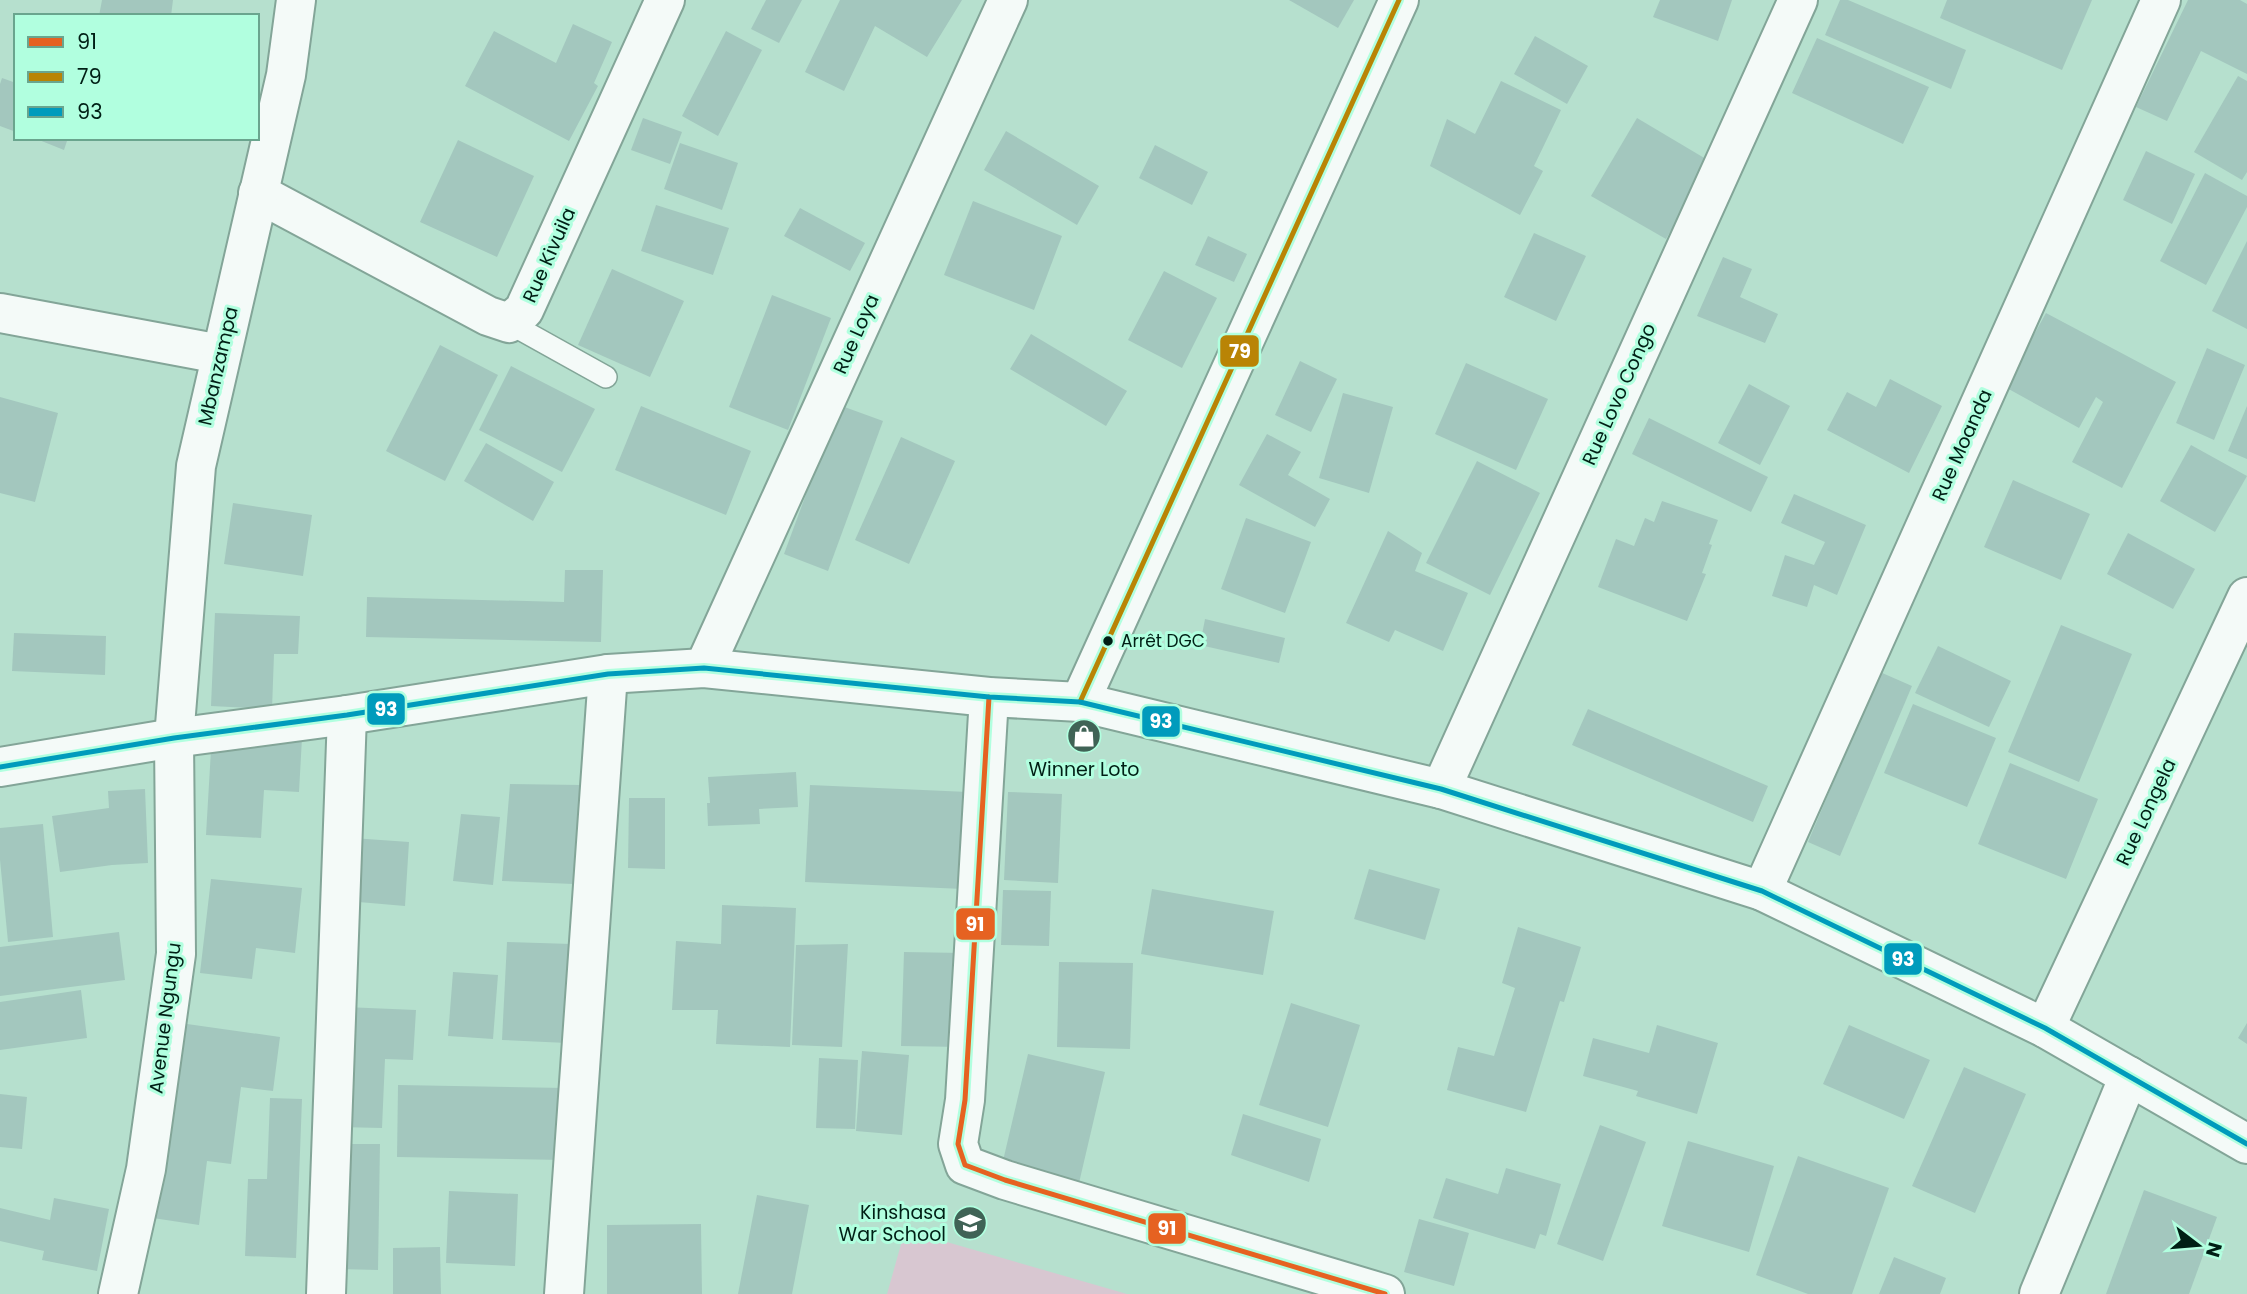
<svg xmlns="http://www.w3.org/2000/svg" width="2247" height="1294" font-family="Poppins,sans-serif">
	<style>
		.green { fill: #d8c7d1 }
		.building { fill: #a3c7be }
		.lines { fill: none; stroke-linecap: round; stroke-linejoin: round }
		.service-casing { stroke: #83a598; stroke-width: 24 }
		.minor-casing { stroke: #83a598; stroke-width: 42 }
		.tertiary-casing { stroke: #83a598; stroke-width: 42 }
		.primary-casing { stroke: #83a598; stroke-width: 42 }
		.service { stroke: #f4faf8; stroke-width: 21 }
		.minor { stroke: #f4faf8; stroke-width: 38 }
		.tertiary { stroke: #f4faf8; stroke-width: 38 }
		.primary { stroke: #f4faf8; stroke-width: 38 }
		.bus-1-casing { stroke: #b1ffdf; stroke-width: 10 }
		.bus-2-casing { stroke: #b1ffdf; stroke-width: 10 }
		.bus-3-casing { stroke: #b1ffdf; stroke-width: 10 }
		.bus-1 { stroke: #e66221; stroke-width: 5 }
		.bus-2 { stroke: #b98405; stroke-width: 5 }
		.bus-3 { stroke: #009bbc; stroke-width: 5 }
		.bus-dot { fill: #001f15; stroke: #b1ffdf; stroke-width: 2.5 }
		.labels { text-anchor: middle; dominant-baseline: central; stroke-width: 6; stroke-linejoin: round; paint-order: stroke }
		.bus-label { font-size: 17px; fill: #001f15; stroke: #b1ffdf; text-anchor: start }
		.street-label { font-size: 19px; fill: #001f15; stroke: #b1ffdf }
		.poi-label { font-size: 19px; fill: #001f15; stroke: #b1ffdf }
		.line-badge { stroke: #b1ffdf; stroke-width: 2.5 }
		.badge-label { font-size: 19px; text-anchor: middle; font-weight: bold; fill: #fff }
	</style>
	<rect width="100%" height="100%" fill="#b6e0ce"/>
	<path class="green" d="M905,1230L1127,1294H887Z"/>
	<g class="building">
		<path d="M102,0H173L171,16H99Z"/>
		<path d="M766,0H802L779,43L751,29Z"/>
		<path d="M840,0H962L927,57L875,26L844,91L805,72Z"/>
		<path d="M1289,0H1354L1338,28Z"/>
		<path d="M1660,0H1732L1718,41L1653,17Z"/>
		<path d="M1840,0H1848L1966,50L1951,89L1825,35Z"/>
		<path d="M1947,0H2092L2062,70L1940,18Z"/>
		<path d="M2188,0H2240L2247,4V74L2201,51L2167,121L2136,107Z"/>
		<path d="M573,24L612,42L594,83L598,86L569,141L465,86L494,31L556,63Z"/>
		<path d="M726,31L762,50L718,136L682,116Z"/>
		<path d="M1535,36L1588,66L1567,104L1514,74Z"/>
		<path d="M1817,38L1929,87L1903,144L1792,93Z"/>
		<path d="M2238,76L2247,81V172L2242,180L2194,152Z"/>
		<path d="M2,78L16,83V132L0,126V84Z"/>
		<path d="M1501,81L1561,110L1534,166L1543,171L1520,215L1430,166L1447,119L1475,134Z"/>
		<path d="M643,118L682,132L670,164L631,150Z"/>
		<path d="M1637,118L1711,162L1666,239L1591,196Z"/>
		<path d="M1006,131L1099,186L1077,225L984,170Z"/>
		<path d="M34,138H68L64,150Z"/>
		<path d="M458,140L534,176L497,257L420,222Z"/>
		<path d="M680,143L738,163L722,210L664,189Z"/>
		<path d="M1155,145L1208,172L1192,205L1139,178Z"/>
		<path d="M2146,151L2195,174L2172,224L2123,200Z"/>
		<path d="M2205,173L2247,196V207L2206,285L2160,261Z"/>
		<path d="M973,201L1062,236L1034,310L944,275Z"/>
		<path d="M656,205L729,228L713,275L641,251Z"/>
		<path d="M800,208L865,243L850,271L784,236Z"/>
		<path d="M1534,233L1586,256L1556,321L1504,297Z"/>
		<path d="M1208,236L1247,254L1234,282L1195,265Z"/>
		<path d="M2247,241V329L2212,311Z"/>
		<path d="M1723,257L1752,269L1740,297L1778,314L1765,343L1697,316Z"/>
		<path d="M612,269L684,301L650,377L578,345Z"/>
		<path d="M1164,271L1217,298L1182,368L1128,340Z"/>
		<path d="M772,295L831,318L788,430L729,407Z"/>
		<path d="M2046,313L2176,382L2122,488L2072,462L2103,402L2096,397L2079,428L2005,387Z"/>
		<path d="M1031,334L1127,391L1106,426L1010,369Z"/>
		<path d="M440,345L498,375L445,481L386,451Z"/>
		<path d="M2207,348L2245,365L2214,440L2176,423Z"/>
		<path d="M1300,361L1337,379L1311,432L1275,415Z"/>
		<path d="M1466,363L1548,399L1516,470L1435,434Z"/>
		<path d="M511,366L595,409L562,472L479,430Z"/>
		<path d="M1890,379L1942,406L1909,473L1827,430L1847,392L1876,407Z"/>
		<path d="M1749,384L1790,406L1760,465L1718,443Z"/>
		<path d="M1343,393L1393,407L1369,493L1319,478Z"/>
		<path d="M0,397L58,413L35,502L0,493Z"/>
		<path d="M839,405L883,421L828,571L784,554Z"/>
		<path d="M641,406L751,451L726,515L615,470Z"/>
		<path d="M2247,406V459L2228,451Z"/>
		<path d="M1649,418L1768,477L1751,512L1632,454Z"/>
		<path d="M1267,434L1301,452L1288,475L1330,499L1315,527L1239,485Z"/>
		<path d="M901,437L955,461L909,564L855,540Z"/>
		<path d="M486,443L554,482L533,521L464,481Z"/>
		<path d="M2191,445L2247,476L2215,532L2160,501Z"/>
		<path d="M1477,461L1540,493L1490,595L1426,563Z"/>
		<path d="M2013,480L2090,514L2061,580L1984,547Z"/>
		<path d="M1794,494L1866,525L1837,595L1814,585L1807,607L1772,596L1785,555L1814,565L1825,542L1781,523Z"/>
		<path d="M1662,501L1718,520L1709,544L1712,545L1702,573L1706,574L1687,621L1598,587L1616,539L1634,546L1645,518L1654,522Z"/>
		<path d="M233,503L312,515L303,576L224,564Z"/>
		<path d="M1246,518L1311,542L1285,613L1221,589Z"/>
		<path d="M1388,531L1422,553L1415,571L1468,593L1443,651L1395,630L1389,642L1346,623Z"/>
		<path d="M2128,533L2195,569L2173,609L2107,574Z"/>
		<path d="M565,570H603L601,642L366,637L367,597L564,602Z"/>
		<path d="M215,613L300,616L298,654H274L272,709L211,706Z"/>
		<path d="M1205,619L1285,638L1279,663L1200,645Z"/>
		<path d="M2061,625L2132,654L2079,782L2008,752Z"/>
		<path d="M14,633L106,636L105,675L12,671Z"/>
		<path d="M1938,646L2011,681L1989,727L1915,693Z"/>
		<path d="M1880,672L1912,686L1840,856L1808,842Z"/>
		<path d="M1913,704L1996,738L1967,807L1884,773Z"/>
		<path d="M1588,709L1768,786L1753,822L1572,745Z"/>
		<path d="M212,733L302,738L299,792L264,790L261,838L206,835Z"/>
		<path d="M2010,763L2098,799L2066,879L1978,844Z"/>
		<path d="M796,772L798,807L759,809L760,824L708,826L707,803H710L708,777Z"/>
		<path d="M510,784L581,785L573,884L502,881Z"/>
		<path d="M810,785L968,792L963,889L805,882Z"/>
		<path d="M145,789L148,863L112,865L60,872L52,816L109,808L108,791Z"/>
		<path d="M1008,792L1062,794L1058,883L1004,880Z"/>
		<path d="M629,798H665V869L628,868Z"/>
		<path d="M461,814L500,817L493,885L453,881Z"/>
		<path d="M43,824L53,937L8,942L0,860V828Z"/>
		<path d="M352,838L409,842L405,906L347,901Z"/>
		<path d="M1369,869L1440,889L1425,940L1354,919Z"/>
		<path d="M211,879L302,888L295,953L256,948L252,979L200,973Z"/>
		<path d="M1152,889L1274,911L1263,975L1141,954Z"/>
		<path d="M1003,890L1051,891L1049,946L1001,945Z"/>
		<path d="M722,905L796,908L790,1047L716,1044L718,1010H672L676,941L721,944Z"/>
		<path d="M1518,927L1581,947L1564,1002L1560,1001L1526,1112L1447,1090L1458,1047L1494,1056L1515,988L1502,983Z"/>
		<path d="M119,932L125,980L0,996V947Z"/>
		<path d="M507,942L571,944L567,1043L502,1040Z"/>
		<path d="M848,944L842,1047L792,1045L796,945Z"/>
		<path d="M904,952L963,953L961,1047L901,1046Z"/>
		<path d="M1059,962L1133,963L1130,1049L1057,1047Z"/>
		<path d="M453,972L498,975L493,1039L448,1036Z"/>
		<path d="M81,990L87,1038L0,1050V1002Z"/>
		<path d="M1291,1003L1360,1025L1328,1127L1259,1105Z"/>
		<path d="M345,1007L416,1010L413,1060L385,1059L382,1128L339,1127Z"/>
		<path d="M180,1023L280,1037L273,1091L241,1087L231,1164L207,1161L199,1225L153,1218Z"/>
		<path d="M2247,1023V1044L2238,1038Z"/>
		<path d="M1657,1025L1718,1043L1697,1114L1636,1096L1638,1091L1583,1076L1593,1038L1649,1053Z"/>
		<path d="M1849,1025L1930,1060L1904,1119L1823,1084Z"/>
		<path d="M862,1051L909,1055L902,1135L856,1131Z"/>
		<path d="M1028,1054L1105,1072L1079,1183L1002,1165Z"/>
		<path d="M819,1058L858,1060L855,1129L816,1128Z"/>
		<path d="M1964,1067L2026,1094L1975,1213L1912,1186Z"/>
		<path d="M398,1085L565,1088L563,1160L397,1157Z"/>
		<path d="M0,1094L27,1097L22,1149L0,1147Z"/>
		<path d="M270,1098L302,1099L296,1258L245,1256L248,1179H267Z"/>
		<path d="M1243,1114L1321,1139L1309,1182L1231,1155Z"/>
		<path d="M1600,1125L1646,1142L1603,1261L1557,1244Z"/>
		<path d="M1688,1141L1774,1166L1749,1252L1662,1226Z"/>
		<path d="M340,1144H380L378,1270L338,1269Z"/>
		<path d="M1798,1156L1889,1188L1852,1294H1808L1756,1275Z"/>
		<path d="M1506,1168L1561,1184L1546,1236L1540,1234L1535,1249L1433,1218L1446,1178L1498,1194Z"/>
		<path d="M2144,1190L2217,1217L2189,1294H2106Z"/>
		<path d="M449,1191L518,1194L515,1266L446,1263Z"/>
		<path d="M757,1195L809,1205L792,1294H738Z"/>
		<path d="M54,1198L109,1209L97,1271L42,1260L44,1251L0,1241V1208L50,1220Z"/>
		<path d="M1419,1219L1469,1233L1454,1286L1404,1272Z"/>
		<path d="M701,1224L702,1294H607V1225Z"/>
		<path d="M440,1247L441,1294H393V1248Z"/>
		<path d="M1894,1257L1946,1278L1940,1294H1879Z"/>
	</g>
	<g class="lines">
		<g class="service-casing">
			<path id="service" d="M509,323L606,377"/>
		</g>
		<g class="minor-casing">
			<g id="minor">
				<path d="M258,193L488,316L509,323L524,310L665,0"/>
				<path d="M0,313L220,354"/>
				<path d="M704,668L1008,0"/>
				<path d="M989,697L965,1100L958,1144L965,1165L1005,1180L1385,1294"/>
				<path d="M1441,789L1798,0"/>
				<path d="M1762,891L2161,0"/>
				<path d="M2045,1028L2247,597"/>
				<path d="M118,1294L146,1169L176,954L174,738L196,466L286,75L296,0"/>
				<path d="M326,1294L347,715"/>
				<path d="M564,1294L608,674"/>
				<path d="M2039,1294L2129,1076"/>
			</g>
		</g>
		<g class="tertiary-casing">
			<path id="tertiary" d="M1080,702L1399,0"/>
		</g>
		<g class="primary-casing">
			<path id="primary" d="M0,767L174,738L347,715L608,674L704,668L989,697L1080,702L1441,789L1762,891L2045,1028L2247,1144"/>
		</g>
		<use href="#service" class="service"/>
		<use href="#minor" class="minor"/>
		<use href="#tertiary" class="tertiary"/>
		<use href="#primary" class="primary"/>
		<g class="bus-1-casing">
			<path id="bus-1" d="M989,697L965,1100L958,1144L965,1165L1005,1180L1385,1294"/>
		</g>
		<g class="bus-2-casing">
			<path id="bus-2" d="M1080,702L1399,0"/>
		</g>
		<g class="bus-3-casing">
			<path id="bus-3" d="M0,767L174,738L347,715L608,674L704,668L989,697L1080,702L1441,789L1762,891L2045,1028L2247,1144"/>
		</g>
		<use href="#bus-1" class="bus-1"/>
		<use href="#bus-2" class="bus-2"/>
		<use href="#bus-3" class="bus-3"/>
	</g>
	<defs>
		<g id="shop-disc" transform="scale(1.75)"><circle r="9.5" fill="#406356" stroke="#b1ffdf"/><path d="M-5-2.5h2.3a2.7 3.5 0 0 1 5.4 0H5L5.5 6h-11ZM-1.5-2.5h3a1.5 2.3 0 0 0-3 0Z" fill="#fff"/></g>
		<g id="university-disc" transform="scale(1.75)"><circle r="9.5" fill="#406356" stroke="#b1ffdf"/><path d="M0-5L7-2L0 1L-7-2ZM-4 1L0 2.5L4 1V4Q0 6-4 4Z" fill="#fff"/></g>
	</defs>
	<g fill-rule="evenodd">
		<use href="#shop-disc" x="1084" y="736"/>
		<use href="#university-disc" x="970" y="1223"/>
	</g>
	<circle class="bus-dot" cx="1108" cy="641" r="6"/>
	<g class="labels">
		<g class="bus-label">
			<text x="1121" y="641">Arrêt DGC</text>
		</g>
		<g class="street-label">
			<text transform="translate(549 255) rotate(-66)">Rue Kivuila</text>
			<text transform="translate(856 334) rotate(-66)">Rue Loya</text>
			<text transform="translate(218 366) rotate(-77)">Mbanzampa</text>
			<text transform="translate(1619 394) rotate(-66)">Rue Lovo Congo</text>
			<text transform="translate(1962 445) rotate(-66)">Rue Moanda</text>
			<text transform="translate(2146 812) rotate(-65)">Rue Longela</text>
			<text transform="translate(165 1018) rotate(-83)">Avenue Ngungu</text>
		</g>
		<g class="poi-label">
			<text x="1084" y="769">Winner Loto</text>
			<text x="946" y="1212" text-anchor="end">Kinshasa<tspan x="946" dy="22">War School</tspan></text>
		</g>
	</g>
	<g class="line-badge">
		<rect x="1219" y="334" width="41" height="34" rx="7" fill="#b98405"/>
		<rect x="366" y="692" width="40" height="34" rx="7" fill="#009bbc"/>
		<rect x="1141" y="705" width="40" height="33" rx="7" fill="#009bbc"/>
		<rect x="955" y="907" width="41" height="34" rx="7" fill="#e66221"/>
		<rect x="1883" y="942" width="40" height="34" rx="7" fill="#009bbc"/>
		<rect x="1147" y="1212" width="40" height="33" rx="7" fill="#e66221"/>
	</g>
	<g class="badge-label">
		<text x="1240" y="358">79</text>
		<text x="386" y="716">93</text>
		<text x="1161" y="728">93</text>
		<text x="975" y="931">91</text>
		<text x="1903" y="966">93</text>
		<text x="1167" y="1235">91</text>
	</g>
	<rect x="14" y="14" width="245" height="126" fill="#b1ffdf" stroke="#6aa58e" stroke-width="2"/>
	<rect x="28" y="37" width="35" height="10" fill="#e66221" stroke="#6aa58e" stroke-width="2"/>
	<text x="77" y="49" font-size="21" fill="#001f15">91</text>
	<rect x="28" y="72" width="35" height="10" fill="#b98405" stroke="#6aa58e" stroke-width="2"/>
	<text x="77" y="84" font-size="21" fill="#001f15">79</text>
	<rect x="28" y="107" width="35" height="10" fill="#009bbc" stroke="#6aa58e" stroke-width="2"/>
	<text x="77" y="119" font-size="21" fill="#001f15">93</text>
	<g transform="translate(2198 1245) rotate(106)" stroke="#b1ffdf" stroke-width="5" paint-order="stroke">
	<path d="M0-5L12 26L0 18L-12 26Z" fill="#001f15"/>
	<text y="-10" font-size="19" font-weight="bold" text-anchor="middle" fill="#001f15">N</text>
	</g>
</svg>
